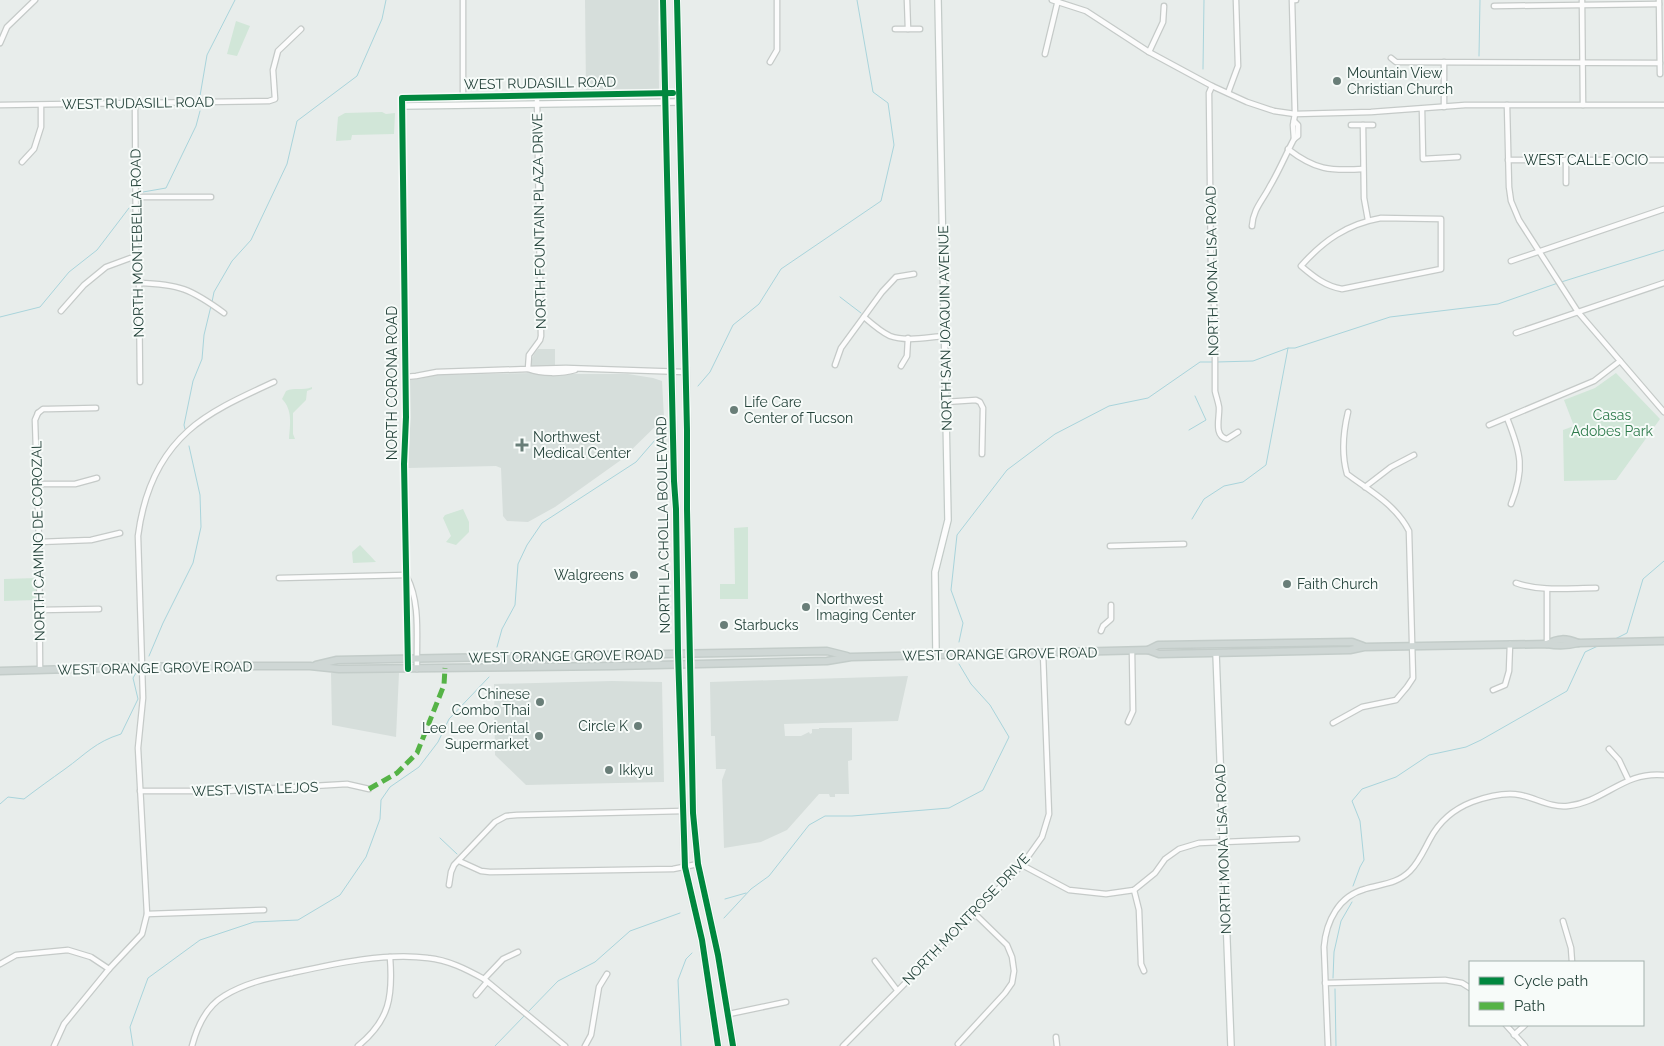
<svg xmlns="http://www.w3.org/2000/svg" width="1664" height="1046" font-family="Raleway,sans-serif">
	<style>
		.built { fill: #d6dedb }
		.green { fill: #d1e6d8 }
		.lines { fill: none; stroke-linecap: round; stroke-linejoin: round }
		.stream { stroke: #a9d4db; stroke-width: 1 }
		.street-casing { stroke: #c5cac8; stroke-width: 7 }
		.secondary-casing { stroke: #c3cbc8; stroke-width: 8 }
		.primary-casing { stroke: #c3ccc9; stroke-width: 9 }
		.street { stroke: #fcfcfc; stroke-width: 4.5 }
		.secondary { stroke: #fcfcfc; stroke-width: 5.5 }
		.primary { stroke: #cfd7d5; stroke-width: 6 }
		.quiet { stroke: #55b346; stroke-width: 5; stroke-dasharray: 10 5; stroke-linecap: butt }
		.cycleway-casing { stroke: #f7fbf9; stroke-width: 9 }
		.cycleway { stroke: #00873e; stroke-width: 6 }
		.poi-dot { fill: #697e78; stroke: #f7fbf9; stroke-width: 2 }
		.labels { text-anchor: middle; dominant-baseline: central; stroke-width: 4; stroke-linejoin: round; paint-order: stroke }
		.poi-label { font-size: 14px; fill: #24423a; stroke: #f7fbf9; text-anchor: start }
		.street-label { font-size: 14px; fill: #24423a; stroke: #f7fbf9 }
		.park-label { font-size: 14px; fill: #2d7a4b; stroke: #f7fbf9 }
	</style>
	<rect width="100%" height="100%" fill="#e8edeb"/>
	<g class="built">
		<path d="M585,0H658L659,89L586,90Z"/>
		<path d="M538,349H555V366L559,374H628L653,378L662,381L664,418L621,460L555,507L528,522L507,521L503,516L501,468L496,466L408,468L410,431L409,380L420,379L435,375L532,373L531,362L534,354Z"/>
		<path d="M331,673H399L396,737L332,725Z"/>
		<path d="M908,676L898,721L784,724L785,736H801L809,732L810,734L812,733V729H819V728H852V760L848,761L849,794H835V797H830L829,794H819L787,830L761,842L724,848L722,780L726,769H716L715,736H711L710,682Z"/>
		<path d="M612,681L662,682L664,782L526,785L495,755L494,684Z"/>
	</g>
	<g class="green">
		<path d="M236,21L250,26L237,56L227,54Z"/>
		<path d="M382,112L386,114L395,113L394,134L352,135L351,140L336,141L338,117L345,113Z"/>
		<path d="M1616,373L1660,419L1616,480L1564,481L1563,430L1574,426L1564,400L1595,388Z"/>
		<path d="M312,387V389L307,391L306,400L293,413V434L295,439H289C290,425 293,410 282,399L286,391C294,387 303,391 312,387Z"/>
		<path d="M463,509L469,522V532L456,545L446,542L451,536L443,518L445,515Z"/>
		<path d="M748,527V599H720V584H735L734,528Z"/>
		<path d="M360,545L376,562L353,563L352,552Z"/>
		<path d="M36,578V600L4,601V579Z"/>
	</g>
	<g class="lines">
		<g class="stream">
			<path d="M1479,56L1480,0"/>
			<path d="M1203,69L1204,0"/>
			<path d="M200,96L207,55L235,0"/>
			<path d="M143,192L166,188L196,126L200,111"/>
			<path d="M840,297L861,313"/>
			<path d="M212,302L214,292L232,261L251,240L287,164L297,121L357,76L382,19L386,0"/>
			<path d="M0,317L40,307L69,272L97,250L129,208"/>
			<path d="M1217,362L1253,361L1288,348H1295L1390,317L1498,304L1558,283L1664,250"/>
			<path d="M698,386L710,372L733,325L759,304L781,269L881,201L894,145L888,103L873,92L857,0"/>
			<path d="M185,429L184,425L193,381L202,359L204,335L211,306"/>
			<path d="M1189,430L1206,420L1195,396"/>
			<path d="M1192,519L1204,499L1224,486L1243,482L1266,465L1288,348"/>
			<path d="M1613,640L1627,633L1643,579L1664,561"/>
			<path d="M959,642L963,623L951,590L957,535L1007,470L1055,434L1109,406L1148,398L1200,362H1213"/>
			<path d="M497,647L502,629L515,605L518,564L527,545L542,523L636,462L662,432"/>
			<path d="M149,656L163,623L193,563L201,527L200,495L189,446"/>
			<path d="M0,804L8,797L24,799C37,789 51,779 65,769C86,754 95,742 121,734L138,699L133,678L136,673"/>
			<path d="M440,838L457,854"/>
			<path d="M1353,886L1360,867L1364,860L1360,821L1352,801L1362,789L1396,777L1429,755L1466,747L1481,740L1567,691L1585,652L1600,645"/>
			<path d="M725,899L746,893"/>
			<path d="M724,918L751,889L769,876L809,825L825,816H852L949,808L983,790L1009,737L990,705L971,684L959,664"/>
			<path d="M1333,978L1334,952L1341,921L1352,902"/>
			<path d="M1335,989L1336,1046"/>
			<path d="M133,1046L130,1027L148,978L200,940L254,922L298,920L340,895L366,857L380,819L381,800L390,787L419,767L438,742L449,719L489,677"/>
			<path d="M495,1046L558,981L595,962L630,931L680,913"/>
			<path d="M681,1046L678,980L686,959L692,953"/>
		</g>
		<g class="street-casing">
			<g id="street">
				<path d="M463,0V99"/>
				<path d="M907,0L908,29"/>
				<path d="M1052,0L1086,11L1149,52L1212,86L1247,102L1274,111L1295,114L1371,112L1465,105H1664"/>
				<path d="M1582,0L1583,105"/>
				<path d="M1659,0L1660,74"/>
				<path d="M1494,6L1659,4"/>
				<path d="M895,29H920"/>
				<path d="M0,43L7,27L35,0"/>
				<path d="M1149,52L1163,22L1164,6"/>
				<path d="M1045,54L1058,0"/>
				<path d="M1391,58L1396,62L1660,63"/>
				<path d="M770,62L777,50V0"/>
				<path d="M1212,86L1209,93L1211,268L1215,317V391C1216,396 1218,401 1219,407C1220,417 1213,436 1227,439L1238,432"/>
				<path d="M1228,93L1238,66L1236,0"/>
				<path d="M402,98L406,417L404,464L408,669"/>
				<path d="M135,103L136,256L139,283L140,382"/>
				<path d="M0,105L269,101L275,99L273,70L278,51L301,29"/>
				<path d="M1507,105L1509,187L1511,201L1519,220L1578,312L1664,412"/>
				<path d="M1444,107V62"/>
				<path d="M1422,109L1423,159L1458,157"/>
				<path d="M1351,125H1373"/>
				<path d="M1363,125L1364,198L1368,220"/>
				<path d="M1294,139L1293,125L1295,114L1292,0H1296"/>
				<path d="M1288,149C1315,170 1330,171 1363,169"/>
				<path d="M1508,160H1664"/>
				<path d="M22,162L34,149L41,127V105"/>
				<path d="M1566,183V160"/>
				<path d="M136,197H211"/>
				<path d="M1381,218L1441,219V269L1342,289C1325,286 1314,277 1301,266C1323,241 1347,224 1381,218Z"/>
				<path d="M1252,226C1253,209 1263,200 1270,186C1279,171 1286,154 1294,139L1298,136V125L1294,121"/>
				<path d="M1511,261L1664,209"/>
				<path d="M139,283C179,284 191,289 224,313"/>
				<path d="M61,311L84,285L106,267L136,256"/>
				<path d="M864,317C872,324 881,332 890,336C906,342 928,337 945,336"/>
				<path d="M1516,333L1664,283"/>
				<path d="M835,365L841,348L882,292L896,277L914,274"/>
				<path d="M901,366L907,356L908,338"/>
				<path d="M575,370C561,374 542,374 528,369L566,368L685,372"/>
				<path d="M405,377L416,376L437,372L528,369L529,355L540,340L541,336L537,99"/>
				<path d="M945,402L976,400L980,402L983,408L982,454"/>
				<path d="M38,413L35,420L39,542L40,670"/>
				<path d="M38,413L43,409H48L96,408"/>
				<path d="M1507,418C1521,453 1525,469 1511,504"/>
				<path d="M1489,425L1594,381L1620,361"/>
				<path d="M38,484H75L97,478"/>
				<path d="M1365,487L1391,467L1414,455"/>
				<path d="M39,542L91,540L120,533"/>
				<path d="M1110,546L1184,544"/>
				<path d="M407,577C421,604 416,638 417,669"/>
				<path d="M279,578L406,575"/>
				<path d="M1516,583C1542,592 1570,588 1596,588"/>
				<path d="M39,610L99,609"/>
				<path d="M1101,631L1103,626L1111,619V605"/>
				<path d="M1547,644V589"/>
				<path d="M1493,690L1505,685L1509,671L1510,644"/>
				<path d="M1128,722L1133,711L1132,651"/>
				<path d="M1333,723L1362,707L1396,700L1407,687L1413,678L1409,531C1396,505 1370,491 1347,474C1341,453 1343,433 1348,412"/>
				<path d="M1609,749L1619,760L1628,779"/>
				<path d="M140,791H226L347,784L369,789"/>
				<path d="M459,861L481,871L490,872L673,869L698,864"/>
				<path d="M1022,865L1069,890L1106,894L1134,890L1155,873L1165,859L1179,849L1199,843L1297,839"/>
				<path d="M449,885L451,872L454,865L495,822L506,816L517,815L683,811"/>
				<path d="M1134,890L1139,910L1141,964L1144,971"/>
				<path d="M147,914L264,910"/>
				<path d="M1563,921L1571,948L1572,962"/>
				<path d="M875,961L897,990"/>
				<path d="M0,964L16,955L68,950L91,957L109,969"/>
				<path d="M484,979L503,959L518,952"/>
				<path d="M1325,983L1445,980L1462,983L1470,988"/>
				<path d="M476,995L487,982"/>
				<path d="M729,1014L786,1002"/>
				<path d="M1506,1025L1525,1046"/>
				<path d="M1514,1035L1525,1025"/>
				<path d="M1056,1037L1057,1046"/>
				<path d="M958,1044L1005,993L1012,983L1014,971L1012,957L1007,945L974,913"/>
				<path d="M54,1046L64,1024L109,969L142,934L147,914L138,748L143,698L138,536C143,497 158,458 188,431C211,410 246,395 274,382"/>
				<path d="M192,1046C197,1027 207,1006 224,996C245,983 269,978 292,973C333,964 386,952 428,958C448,960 466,969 484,979L565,1046"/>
				<path d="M358,1046C390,1020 393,996 390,957"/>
				<path d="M585,1046L591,1035L599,987L607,974"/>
				<path d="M843,1046L1022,865L1042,837L1049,814L1043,653"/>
				<path d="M1328,1046L1324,947C1326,921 1339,896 1365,889C1381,884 1397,884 1410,871C1419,862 1424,850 1430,839C1439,822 1454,809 1472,802C1486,797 1505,792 1520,795C1536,798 1551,808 1568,806C1605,802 1623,771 1664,775"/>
			</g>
		</g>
		<g class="secondary-casing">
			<g id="secondary">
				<path d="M402,98L679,93"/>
				<path d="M402,106L679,102"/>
				<path d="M1216,653L1231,1046"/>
				<path d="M936,654L935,572L948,520L938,0"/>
			</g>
		</g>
		<g class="primary-casing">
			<g id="primary">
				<path d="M663,0L674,481L676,509L678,653L685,867L702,940L718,1046"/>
				<path d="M677,0L687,430V509L693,813L698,864L718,955L733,1046"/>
				<path d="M1547,644C1558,638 1566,638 1578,643"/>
				<path d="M1148,650L1158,645L1352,642L1363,646"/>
				<path d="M316,665L337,660L827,651L847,656"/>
				<path d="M493,665L507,662H540L544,659V656"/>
				<path d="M0,671L181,666H310L339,669L614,666L827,661L851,657L896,656L1148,650L1159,654L1350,650L1364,647L1547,644C1558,646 1567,646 1578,643L1664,641"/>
			</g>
		</g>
		<use href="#street" class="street"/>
		<use href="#secondary" class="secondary"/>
		<use href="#primary" class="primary"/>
		<path class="quiet" d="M369,789L397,773L417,753L444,685L445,668"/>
		<g class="cycleway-casing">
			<g id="cycleway">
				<path d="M663,0L674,481L676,509L678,653L685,867L702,940L718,1046"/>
				<path d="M677,0L687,430V509L693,813L698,864L718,955L733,1046"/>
				<path d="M408,669L404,464L406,417L402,98L673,93"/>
			</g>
		</g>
		<use href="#cycleway" class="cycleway"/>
	</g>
	<g class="poi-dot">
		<circle cx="1337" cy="81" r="5"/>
		<circle cx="734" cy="410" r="5"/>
		<path d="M519.5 437.5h5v5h5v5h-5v5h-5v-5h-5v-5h5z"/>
		<circle cx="634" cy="575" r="5"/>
		<circle cx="1287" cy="584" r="5"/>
		<circle cx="806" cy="607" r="5"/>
		<circle cx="724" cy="625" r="5"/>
		<circle cx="540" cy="702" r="5"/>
		<circle cx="638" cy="726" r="5"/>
		<circle cx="539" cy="736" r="5"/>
		<circle cx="609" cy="770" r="5"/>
	</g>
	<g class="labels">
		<g class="poi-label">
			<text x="1347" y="73">Mountain View<tspan x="1347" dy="16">Christian Church</tspan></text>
			<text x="744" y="402">Life Care<tspan x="744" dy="16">Center of Tucson</tspan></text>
			<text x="533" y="437">Northwest<tspan x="533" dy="16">Medical Center</tspan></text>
			<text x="624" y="575" text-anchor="end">Walgreens</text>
			<text x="1297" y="584">Faith Church</text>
			<text x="816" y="599">Northwest<tspan x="816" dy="16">Imaging Center</tspan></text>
			<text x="734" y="625">Starbucks</text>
			<text x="530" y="694" text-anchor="end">Chinese<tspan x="530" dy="16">Combo Thai</tspan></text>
			<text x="628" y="726" text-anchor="end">Circle K</text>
			<text x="529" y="728" text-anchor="end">Lee Lee Oriental<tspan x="529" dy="16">Supermarket</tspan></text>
			<text x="619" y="770">Ikkyu</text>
		</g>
		<g class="street-label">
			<text transform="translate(540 83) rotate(-1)">WEST RUDASILL ROAD</text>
			<text transform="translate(138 103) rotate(-1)">WEST RUDASILL ROAD</text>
			<text x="1586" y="160">WEST CALLE OCIO</text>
			<text transform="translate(539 221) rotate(-91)">NORTH FOUNTAIN PLAZA DRIVE</text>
			<text transform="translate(137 243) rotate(-91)">NORTH MONTEBELLA ROAD</text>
			<text transform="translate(1212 271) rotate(-91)">NORTH MONA LISA ROAD</text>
			<text transform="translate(945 328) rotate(-91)">NORTH SAN JOAQUIN AVENUE</text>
			<text transform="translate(392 383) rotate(-90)">NORTH CORONA ROAD</text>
			<text transform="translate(663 525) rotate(-91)">NORTH LA CHOLLA BOULEVARD</text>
			<text transform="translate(38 541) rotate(-91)">NORTH CAMINO DE COROZAL</text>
			<text transform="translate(1000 654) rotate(-1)">WEST ORANGE GROVE ROAD</text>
			<text transform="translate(566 656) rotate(-1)">WEST ORANGE GROVE ROAD</text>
			<text transform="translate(155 668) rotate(-1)">WEST ORANGE GROVE ROAD</text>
			<text transform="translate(255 789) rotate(-2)">WEST VISTA LEJOS</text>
			<text transform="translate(1223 849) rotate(-92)">NORTH MONA LISA ROAD</text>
			<text transform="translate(966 919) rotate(-46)">NORTH MONTROSE DRIVE</text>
		</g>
		<g class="park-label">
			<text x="1612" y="415">Casas<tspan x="1612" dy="16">Adobes Park</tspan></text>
		</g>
	</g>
	<rect x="1469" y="961" width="175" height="65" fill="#f7fbf9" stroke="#a3b1ad"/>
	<rect x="1479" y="977" width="25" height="8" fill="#00873e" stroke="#a3b1ad"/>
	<text x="1514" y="986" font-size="15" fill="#24423a">Cycle path</text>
	<rect x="1479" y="1002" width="25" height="8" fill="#55b346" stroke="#a3b1ad"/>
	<text x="1514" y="1011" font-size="15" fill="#24423a">Path</text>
</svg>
